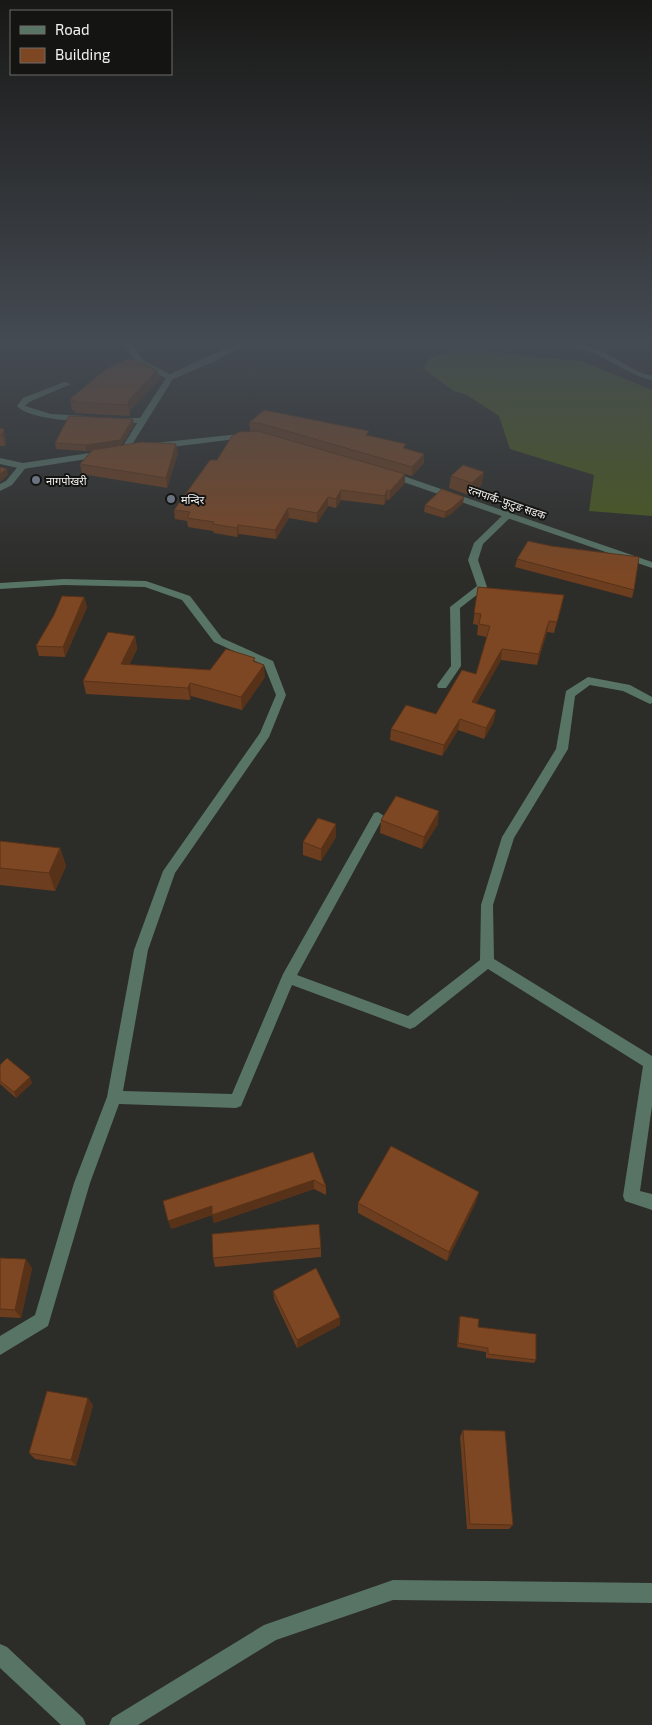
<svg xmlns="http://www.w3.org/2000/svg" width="652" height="1725" font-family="'Exo 2','Noto Sans Devanagari',sans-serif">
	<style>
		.forest { fill: #4b5a1b }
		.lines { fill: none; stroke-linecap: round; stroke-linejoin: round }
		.minor { fill: #587465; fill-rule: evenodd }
		.tertiary { fill: #587465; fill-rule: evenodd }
		.wall { fill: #6c3d1e }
		.shaded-wall { fill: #583218 }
		.building { fill: #7d4723; stroke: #583218 }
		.worship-dot { fill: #6b7280; stroke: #141412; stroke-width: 2 }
		.labels { text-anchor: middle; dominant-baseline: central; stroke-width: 4; stroke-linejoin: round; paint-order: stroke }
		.far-poi-label { font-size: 11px; fill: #f4f3f1; stroke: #141412; text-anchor: start }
		.far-street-label { font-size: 11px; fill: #f4f3f1; stroke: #141412 }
	</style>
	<rect width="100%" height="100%" fill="#2c2c28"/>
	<path class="forest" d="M458,349L581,361L652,390V516L589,511L594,475L510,449L499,416L467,395L454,391L423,369L430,358Z"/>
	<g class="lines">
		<g class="minor">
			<path d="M121,340H129L144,361L170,374L244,340H253L213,362L173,379L128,451L124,454L120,451L137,423L118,422L114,420L118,418H140L166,378L138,365Z"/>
			<path d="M492,340C524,339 562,337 593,348C614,355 630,371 652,376V380C627,375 609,357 585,350C557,342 525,345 496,342Z"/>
			<path d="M64,382L71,384L29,402L25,406L51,414L85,416L89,418L88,420C72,422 27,418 17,406L23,398Z"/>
			<path d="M20,464L27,466L12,485L0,491V484L6,481Z"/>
			<path d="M509,511L514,514L483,544L478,560L487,587L460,608L461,666L446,688H438L437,685L451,666L450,607L477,586L468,560L474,543L506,512Z"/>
			<path d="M64,579L146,581L190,596L222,638L273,661L286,695L269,737L175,873L148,950L123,1091L232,1094L283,974L374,813L378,812L384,816L297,975L408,1016L480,960L481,905L502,837L556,749L566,691L588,677L630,685L652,697V703L650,704L623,691L590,685L575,696L568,749L514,838L493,905L494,959L652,1056V1106L640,1191L652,1194V1210L625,1201L623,1196L643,1066L488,969L415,1027L410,1029L292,985L241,1106L236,1108L119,1104L90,1183L48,1326L0,1355V1336L35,1315L74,1183L107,1097L134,950L163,871L260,733L276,695L264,665L214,642L182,600L145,587L64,585L0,589V583Z"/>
			<path d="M393,1580L652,1583V1603L393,1600L276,1640L138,1725H109L112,1718L264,1625Z"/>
			<path d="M0,1644L7,1647L83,1718L86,1725H61L0,1668Z"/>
		</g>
		<g class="tertiary">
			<path d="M249,433H252V437L155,449L151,446L155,443Z"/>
			<path d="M103,451L106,452V456L23,469L0,464V458L23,463Z"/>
			<path d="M386,472H392L652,562V568L386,476Z"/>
		</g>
	</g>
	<g class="wall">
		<path d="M157,370L159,380L130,410V416L75,413V411L72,410L70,399Z"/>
		<path d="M264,410L369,436L424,454V463L412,476L333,453L405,483L389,500L387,499L384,505L341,500L336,508L328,506L317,523L289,518L276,539L239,534L237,537L214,533L213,531L188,527L187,521L175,519L174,510L217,460L250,431L249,423Z"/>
		<path d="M134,425L121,446L178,453L167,488L82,474L80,464L92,450L86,451L56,449L55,443Z"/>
		<path d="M0,428L6,441L5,446H0Z"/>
		<path d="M451,476L482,484L471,496L449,488Z"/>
		<path d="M463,503L451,514L444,518L424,512L425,505Z"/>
		<path d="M517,559L634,590L632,598L515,567Z"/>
		<path d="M478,587L564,595L554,633L547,632L537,665L501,660L476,704L494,721L484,739L458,730L442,756L390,740L391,729L436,714L476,674L487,637L477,635L478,625L473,624Z"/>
		<path d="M84,597L87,607L65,657L39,656L36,646Z"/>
		<path d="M135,636L137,649L129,665L210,670L255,662L265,677L242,710L191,696L190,700L86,694L83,681Z"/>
		<path d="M381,820L438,824L422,849L380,833Z"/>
		<path d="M336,837L321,861L303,855V842Z"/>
		<path d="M0,841L60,848L66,866L55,891L0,885Z"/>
		<path d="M0,1065L32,1083L16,1098L0,1084Z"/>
		<path d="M313,1152L326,1187V1195L314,1189L214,1223L212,1215L171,1229Z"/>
		<path d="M476,1202L447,1261L358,1213V1203Z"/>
		<path d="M321,1248V1257L215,1267L213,1258Z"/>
		<path d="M0,1258L32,1268L21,1318L0,1317Z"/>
		<path d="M273,1291L340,1317V1325L297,1348L274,1299Z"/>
		<path d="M460,1316L536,1360L534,1363L486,1358V1352L457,1347L459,1320Z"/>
		<path d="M93,1405L76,1466L35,1459L29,1453Z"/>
		<path d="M463,1430L513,1525L509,1529H467L460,1437Z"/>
	</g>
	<g class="shaded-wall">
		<path d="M157,370L159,380L130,410V416L128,405L129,400Z"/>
		<path d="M133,419L134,425L121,446L86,451L85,445Z"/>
		<path d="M4,429L6,441L5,446L2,435Z"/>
		<path d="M176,444L178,453L167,488L166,478Z"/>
		<path d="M424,454V463L412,476V467Z"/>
		<path d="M7,469L8,475L0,482V474Z"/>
		<path d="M484,472L482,484L471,496L472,483Z"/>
		<path d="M405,474V483L389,500L390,491Z"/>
		<path d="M341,490V500L336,508V499Z"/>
		<path d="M387,490V499L384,505L385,496Z"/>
		<path d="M328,497V506L317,523V513Z"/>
		<path d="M464,497L463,503L451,514L444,518L445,512Z"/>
		<path d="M288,508L289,518L276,539L275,530Z"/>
		<path d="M238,525L239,534L237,537V528Z"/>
		<path d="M564,595L562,606L554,633L557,622Z"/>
		<path d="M84,597L87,607L65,657L63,647Z"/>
		<path d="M549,621L547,632L537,665L539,654Z"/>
		<path d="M135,636L137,649L123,677L121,664Z"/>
		<path d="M502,649L501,660L471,713L472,702Z"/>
		<path d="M264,665L265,677L242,710L241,697Z"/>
		<path d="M190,683L191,696L190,700L188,688Z"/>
		<path d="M496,710L494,721L484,739L486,728Z"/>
		<path d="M460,719L458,730L442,756L444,745Z"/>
		<path d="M439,811L438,824L422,849L424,837Z"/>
		<path d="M336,824V837L321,861V849Z"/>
		<path d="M60,848L66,866L55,891L49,873Z"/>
		<path d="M30,1077L32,1083L16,1098L14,1092Z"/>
		<path d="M314,1180V1189L214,1223L212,1215L171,1229L168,1221L212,1206Z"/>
		<path d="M479,1192L476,1202L447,1261L449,1252Z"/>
		<path d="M26,1259L32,1268L21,1318L15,1310Z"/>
		<path d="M340,1317V1325L297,1348V1340Z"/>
		<path d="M88,1398L93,1405L76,1466L71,1460Z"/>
	</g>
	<g class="building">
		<path d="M129,358L157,370L129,400L128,405L73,402L75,401L70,399L106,369Z"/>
		<path d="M264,410L369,431L366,435L406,444L403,448L424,454L412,467L259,423H249Z"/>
		<path d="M69,416L133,419L120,440L85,445L55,443Z"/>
		<path d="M0,428L4,429L2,435L0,434Z"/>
		<path d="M258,431L405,474L390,491L387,490L385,496L341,490L336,499L328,497L317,513L288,508L275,530L238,525L237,528L213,524L214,522L187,518L190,512L174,510L210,460H217L232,436L239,432Z"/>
		<path d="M142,442L176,444L166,478L80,464L93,450Z"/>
		<path d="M463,465L484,472L472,483L451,476Z"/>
		<path d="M0,467L7,469L0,474Z"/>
		<path d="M442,489L464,497L452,508L445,512L425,505Z"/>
		<path d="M528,541L551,546L639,557L634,590L517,559Z"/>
		<path d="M478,587L564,595L557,622L549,621L539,654L502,649L472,702L496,710L486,728L460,719L444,745L391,729L406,705L436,714L462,670L476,674L490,626L479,624L481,614L474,613Z"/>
		<path d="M62,596L84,597L63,647L36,646L54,615Z"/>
		<path d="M108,632L135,636L121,664L210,670L226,649L255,658L253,661L264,665L241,697L190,683L188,688L83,681Z"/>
		<path d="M396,796L439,811L424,837L381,820Z"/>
		<path d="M318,818L336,824L321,849L303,842Z"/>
		<path d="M0,841L60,848L49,873L0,868Z"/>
		<path d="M7,1058L30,1077L14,1092L0,1081V1065Z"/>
		<path d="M391,1146L479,1192L449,1252L358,1203Z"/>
		<path d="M313,1152L326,1187L314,1180L212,1215V1206L168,1221L163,1201Z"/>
		<path d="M319,1224L321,1248L213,1258L212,1234Z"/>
		<path d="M0,1258L26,1259L15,1310L0,1309Z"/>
		<path d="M316,1268L340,1317L297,1340L273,1291Z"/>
		<path d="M460,1316L479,1319L478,1327L536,1334V1360L488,1354V1348L458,1343Z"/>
		<path d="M47,1391L88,1398L71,1460L29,1453Z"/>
		<path d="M463,1430L505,1431L513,1525L470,1524Z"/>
	</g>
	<linearGradient id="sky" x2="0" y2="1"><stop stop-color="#181816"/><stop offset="0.59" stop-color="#454b53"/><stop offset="1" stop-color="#454b53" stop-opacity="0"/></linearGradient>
	<rect width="652" height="581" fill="url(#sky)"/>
	<g class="worship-dot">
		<circle cx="36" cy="480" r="5"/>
		<circle cx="171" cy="499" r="5"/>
	</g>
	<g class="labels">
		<g class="far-poi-label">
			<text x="46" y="480">नागपोखरी</text>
			<text x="181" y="499">मन्दिर</text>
		</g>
		<g class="far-street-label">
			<text transform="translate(507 502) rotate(19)">रत्नपार्क-फुटुङ सडक</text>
		</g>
	</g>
	<rect x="10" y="10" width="162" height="65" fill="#141412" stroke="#6e6d6b"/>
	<rect x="20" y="26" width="25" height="8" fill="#587465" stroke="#6e6d6b"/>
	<text x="55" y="35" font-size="15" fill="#f4f3f1">Road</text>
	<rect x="20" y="48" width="25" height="15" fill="#7d4723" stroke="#6e6d6b"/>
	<text x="55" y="60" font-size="15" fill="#f4f3f1">Building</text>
</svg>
